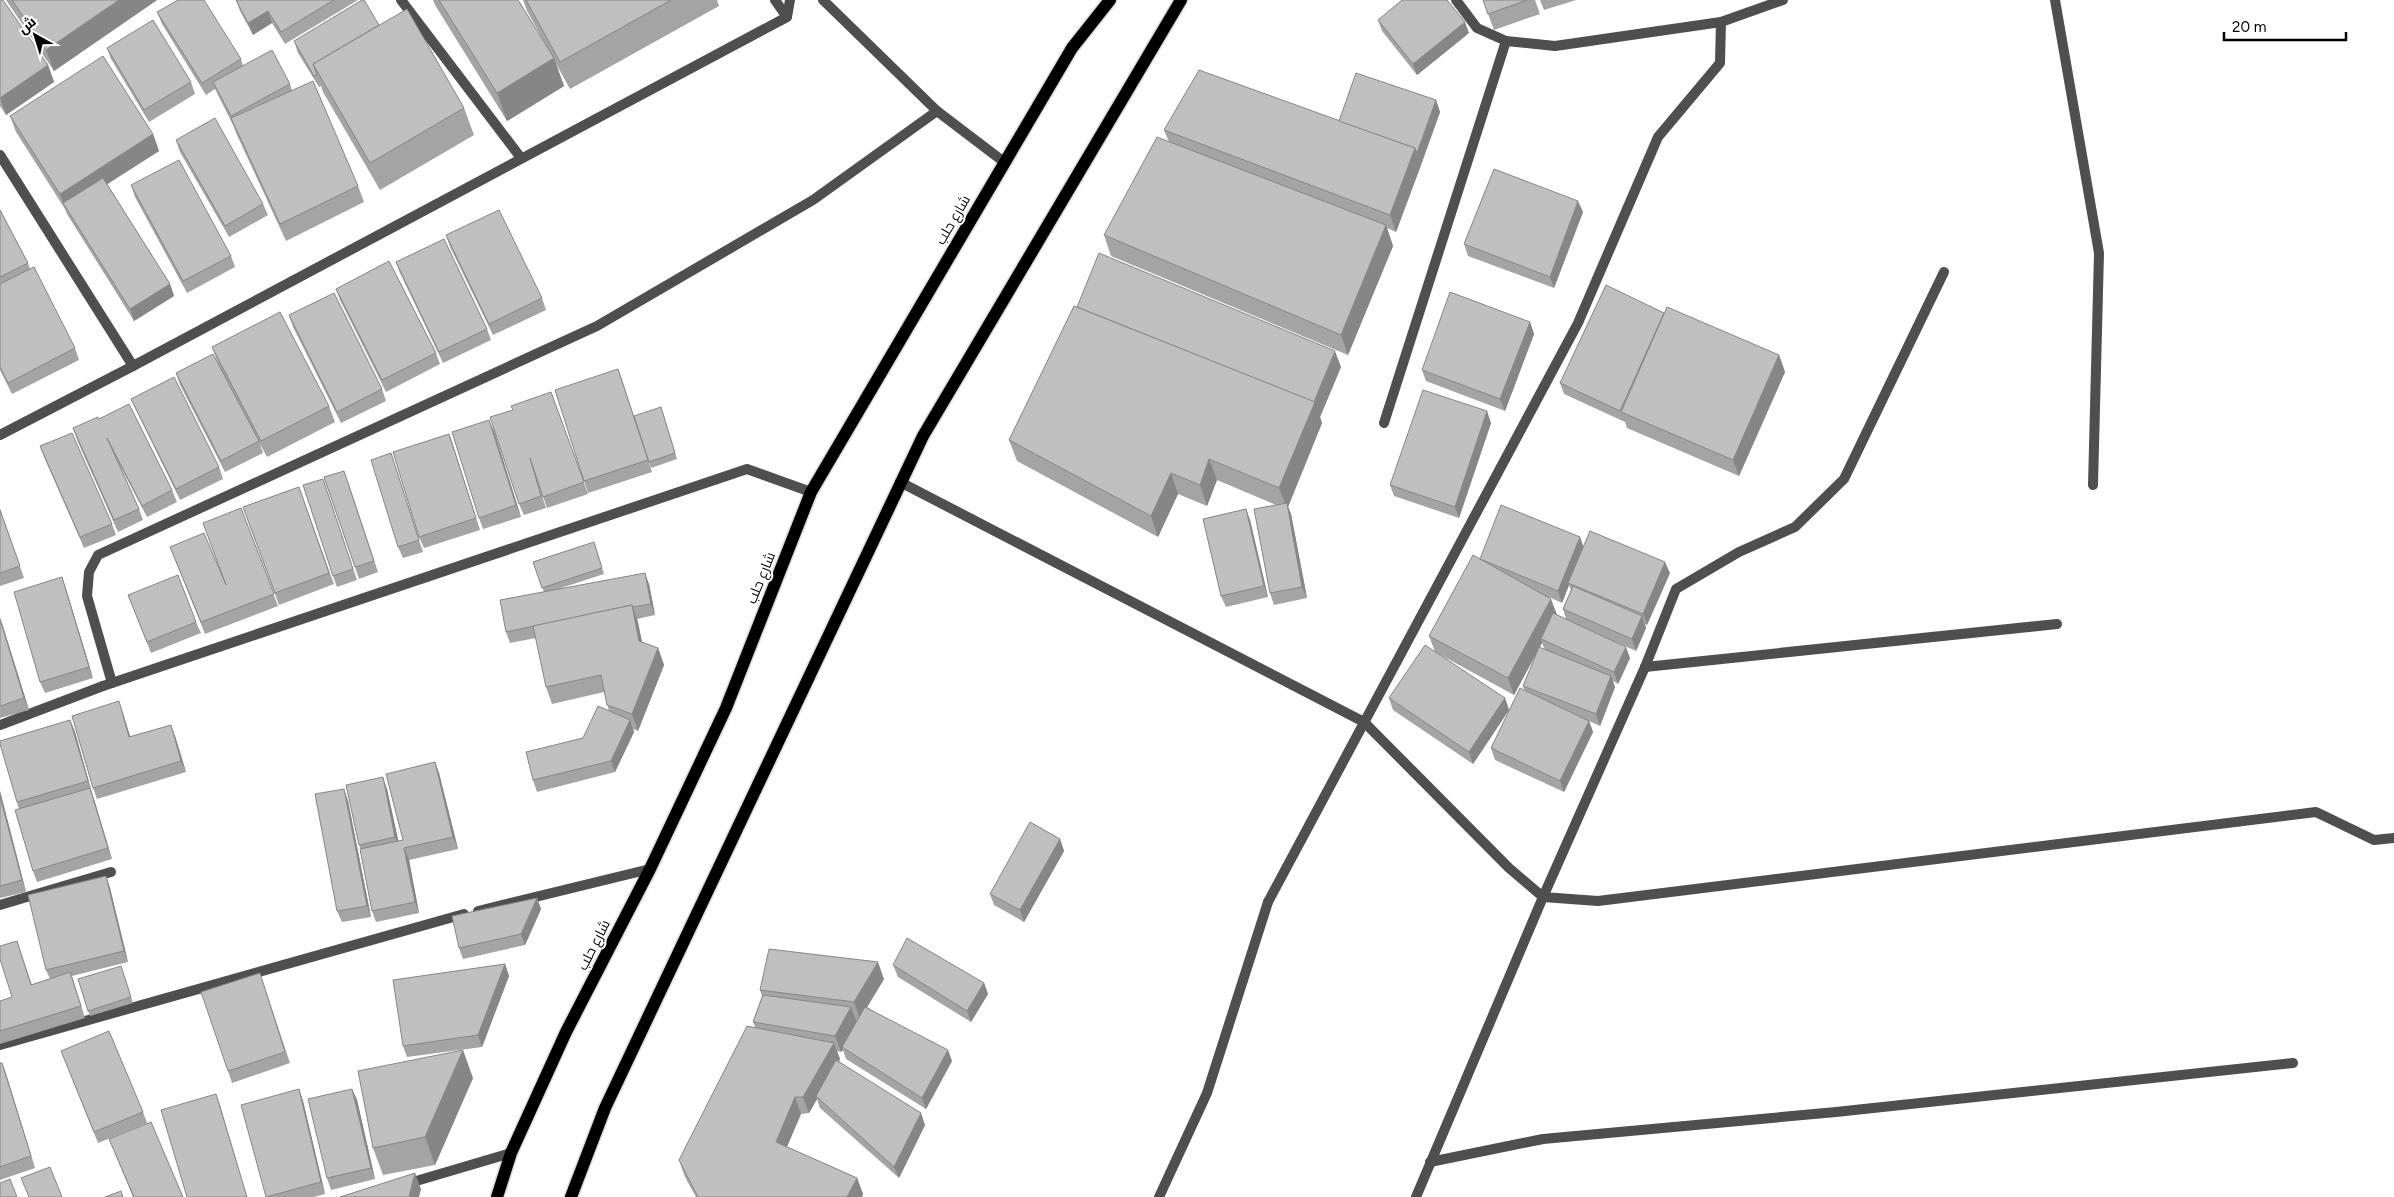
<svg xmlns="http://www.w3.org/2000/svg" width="2394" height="1197" font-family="Figtree,Cairo,sans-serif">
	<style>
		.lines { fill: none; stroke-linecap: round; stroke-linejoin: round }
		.primary-casing { stroke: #dbdbdb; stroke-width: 15 }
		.service { stroke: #4f4f4f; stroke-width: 10 }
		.pedestrian { stroke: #4f4f4f; stroke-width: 10 }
		.minor { stroke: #4f4f4f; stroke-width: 10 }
		.tertiary { stroke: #4f4f4f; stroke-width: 10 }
		.primary { stroke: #000; stroke-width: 12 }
		.wall { fill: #a4a4a4; fill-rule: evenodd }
		.shaded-wall { fill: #868686 }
		.building { fill: #bfbfbf; stroke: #868686 }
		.labels { text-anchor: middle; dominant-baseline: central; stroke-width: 4; stroke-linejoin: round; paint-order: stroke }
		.street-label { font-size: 14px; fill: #000; stroke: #fff }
	</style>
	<rect width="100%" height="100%" fill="#fff"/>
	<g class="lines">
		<g class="primary-casing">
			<g id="primary">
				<path d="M497,1197L511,1153L566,1032L650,869L726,708L811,492L1072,48L1110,0"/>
				<path d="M571,1197L605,1108L923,436L1181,0"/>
			</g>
		</g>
		<g class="service">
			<path d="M1456,0L1477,28L1506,41L1555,46L1721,22L1783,0"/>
			<path d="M1384,423L1506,41"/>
			<path d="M112,683L87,596L89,572L98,555L597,326L813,200L937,111"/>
			<path d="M478,911L650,869"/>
			<path d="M0,1045L464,914"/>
			<path d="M406,1184L511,1153"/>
			<path d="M1159,1197L1207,1093L1268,902"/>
		</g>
		<path class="pedestrian" d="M0,725L103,686"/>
		<g class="minor">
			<path d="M401,0L521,158"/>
			<path d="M775,0L787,17"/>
			<path d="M823,0L937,111L1004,162"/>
			<path d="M2055,0L2099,253L2093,485"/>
			<path d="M0,155L133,366"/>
			<path d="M900,482L1364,722L1509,868L1543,897L1598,901L2316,812L2374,840L2394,838"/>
			<path d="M1645,667L2057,624"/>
			<path d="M103,686L747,469L811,492"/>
			<path d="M1268,902L1578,323L1658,137L1720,63L1721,22"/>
			<path d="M0,905L111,872"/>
			<path d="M1430,1162L1543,1139L1836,1112L2293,1063"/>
			<path d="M1416,1197L1543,897L1645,667L1676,589L1739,552L1795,527L1844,479L1944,272"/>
		</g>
		<path class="tertiary" d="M0,435L133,366L787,17L790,0"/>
		<use href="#primary" class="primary"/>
	</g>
	<g class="wall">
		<path d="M0,0L48,65L54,82L6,115L0,106Z"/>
		<path d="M6,0H157L54,71Z"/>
		<path d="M236,0H358L285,44L272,23L253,35L240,11Z"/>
		<path d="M433,0H518L547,47L527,11L523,0H717L719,6L570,89L555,62L564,86L507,121L435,5Z"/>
		<path d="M1483,0H1535L1540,14L1494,30Z"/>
		<path d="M1540,0H1576L1544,10Z"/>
		<path d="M157,12L241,59L243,66L290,84L292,90L358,186L364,202L286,241L237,135L233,125L215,89L206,95L162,24Z"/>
		<path d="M1378,20L1469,33L1417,75L1382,31Z"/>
		<path d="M379,25L464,108L474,135L380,190L323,92L321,86L319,87L298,53L294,41Z"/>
		<path d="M107,48L191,82L195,94L149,122L111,59Z"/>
		<path d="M1436,100L1440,112L1421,165L1396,232L1387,228L1393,246L1348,355L1111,256L1104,235L1169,142L1164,130L1339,121Z"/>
		<path d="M10,116L153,134L159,151L107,184L170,284L174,296L134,321L67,214L65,209L16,132Z"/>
		<path d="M176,140L263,204L268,215L229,237L180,152Z"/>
		<path d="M131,185L231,256L235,267L187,293L135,197Z"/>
		<path d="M0,210L28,263L30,269L75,348L79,360L12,394L0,370Z"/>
		<path d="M1583,212L1554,288L1468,256L1464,244Z"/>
		<path d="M446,235L542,298L546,310L493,335L450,247Z"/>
		<path d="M396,262L487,329L491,340L443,363L400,273Z"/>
		<path d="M336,289L436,353L440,364L386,392L340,300Z"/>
		<path d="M1664,313L1779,355L1785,372L1739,476L1627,428L1625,422L1564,394L1560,383Z"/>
		<path d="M289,315L382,389L386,401L341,423L293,327Z"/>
		<path d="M1530,322L1534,334L1505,411L1426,381L1422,370Z"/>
		<path d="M212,347L329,406L335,422L267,457L260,444L263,453L225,472L180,385L176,373L218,363Z"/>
		<path d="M1341,367L1320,417L1322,423L1288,507L1291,514L1307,598L1274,605L1270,593L1276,505L1217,480L1207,506L1178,494L1158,537L1017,461L1009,440Z"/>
		<path d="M618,369L652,472L588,493L584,481Z"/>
		<path d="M551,392L588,494L547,508L535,473L546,508L524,515L519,504L513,410Z"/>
		<path d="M131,399L219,467L223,479L180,500L136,410Z"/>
		<path d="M661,407L677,459L651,468L634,416Z"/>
		<path d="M99,419L172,490L177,502L147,517L119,464L139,509L143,520L118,532L77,440L73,428Z"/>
		<path d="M1491,423L1459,518L1394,496L1390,485Z"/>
		<path d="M494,431L521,517L483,529L479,518Z"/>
		<path d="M449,434L480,530L424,548L419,537Z"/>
		<path d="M40,446L112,524L116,535L84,548L44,457Z"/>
		<path d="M395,465L423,552L403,558L398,547Z"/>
		<path d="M324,477L348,482L378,572L359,579Z"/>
		<path d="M299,487L334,584L279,605L243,507Z"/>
		<path d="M327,491L357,580L337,587L333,576Z"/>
		<path d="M241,508L278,606L205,634L170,547L226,584Z"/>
		<path d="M0,509L24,578L0,586Z"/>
		<path d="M1246,509L1250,520L1268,597L1226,607L1221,596Z"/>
		<path d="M594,542L604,574L558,589L649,584L655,615L637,619L642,642L658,648L664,665L638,731L633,729L634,732L615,772L537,792L533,780L583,738L609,711L604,692L552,704L546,687L536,638L510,643L506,632L544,592L533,562Z"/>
		<path d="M1584,546L1670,573L1647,625L1645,624L1646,628L1636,651L1614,641L1630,658L1618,684L1613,681L1615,687L1600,726L1589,721L1593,732L1564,792L1495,760L1491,748L1525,691L1523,686L1537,652L1514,695L1437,653L1505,698L1509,710L1473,764L1393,710L1389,698L1435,652L1429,636L1480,559ZM1569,585L1571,590L1563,609L1566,619L1557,615L1549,597L1562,603ZM1542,643L1545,650L1539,648Z"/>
		<path d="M66,589L93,678L45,693L40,682Z"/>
		<path d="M128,595L196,622L201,633L151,653Z"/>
		<path d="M0,618L29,710L0,718Z"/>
		<path d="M123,713L130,737L175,736L186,772L97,799L93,788Z"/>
		<path d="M70,720L75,732L92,793L112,859L37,882L33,871L19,809L17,802Z"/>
		<path d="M435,762L439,773L458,849L409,860L419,913L376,922L372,911L361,850L359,845L387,789L398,841L403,840Z"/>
		<path d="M344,789L348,801L371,917L342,922L337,911Z"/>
		<path d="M0,791L26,892L0,898Z"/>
		<path d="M1060,839L1064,851L1024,922L994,905L990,894Z"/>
		<path d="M106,876L110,888L128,962L72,976L85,1018L0,1044V1001L12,997L17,941L32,985L50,979L46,970Z"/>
		<path d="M537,898L541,909L525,945L463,959L459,948Z"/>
		<path d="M505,964L509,976L482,1047L407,1057L403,1046Z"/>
		<path d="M893,965L984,983L988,994L971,1022L898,977Z"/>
		<path d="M121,966L133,1003L90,1016L88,1011Z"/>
		<path d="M884,979L867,1007L952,1061L926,1109L846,1059L843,1050L841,1052L837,1051L840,1059L839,1061L925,1125L899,1178L820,1108L817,1099L809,1113L801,1114L787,1147L857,1178L863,1194L862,1197H696L685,1177L679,1160L755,1027L753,1022L762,996L760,990Z"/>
		<path d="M264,985L290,1063L232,1083L228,1071Z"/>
		<path d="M61,1051L143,1112L147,1123L98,1143Z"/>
		<path d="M0,1063H2L6,1074L35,1168L0,1180Z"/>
		<path d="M473,1078L435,1165L383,1175L373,1148Z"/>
		<path d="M299,1089L303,1101L325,1194L314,1197H266Z"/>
		<path d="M352,1089L357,1100L375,1179L331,1190L327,1178Z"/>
		<path d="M109,1139L183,1197H133Z"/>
	</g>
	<g class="shaded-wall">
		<path d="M119,0H157L54,71L46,50Z"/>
		<path d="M268,11L272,23L253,35L248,23Z"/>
		<path d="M1465,22L1469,33L1417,75L1413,64Z"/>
		<path d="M554,58L564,86L507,121L497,93Z"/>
		<path d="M48,65L54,82L6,115L0,98Z"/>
		<path d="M1436,100L1440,112L1421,165L1417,153Z"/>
		<path d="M153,134L159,151L67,210L64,205L60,194Z"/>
		<path d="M1415,148L1421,165L1396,232L1390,215Z"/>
		<path d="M1578,201L1583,212L1554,288L1550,277Z"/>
		<path d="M1386,225L1393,246L1348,355L1341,335Z"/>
		<path d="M170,284L174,296L134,321L130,309Z"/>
		<path d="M1530,322L1534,334L1505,411L1500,399Z"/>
		<path d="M1335,351L1341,367L1320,417L1322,423L1288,507L1291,514L1307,598L1302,587L1287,509L1279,488Z"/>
		<path d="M1779,355L1785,372L1739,476L1733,460Z"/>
		<path d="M618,369L622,380L652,472L648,460Z"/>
		<path d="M1487,411L1491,423L1459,518L1455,507Z"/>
		<path d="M489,420L494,431L521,517L516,505Z"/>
		<path d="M449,434L453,445L480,530L476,518Z"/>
		<path d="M1209,459L1217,480L1207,506L1200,485Z"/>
		<path d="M1171,473L1178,494L1158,537L1151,516Z"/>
		<path d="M1246,509L1250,520L1268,597L1264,586Z"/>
		<path d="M1580,537L1584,548L1568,583L1569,585L1562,603L1558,591Z"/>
		<path d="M1665,562L1670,573L1647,625L1643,614Z"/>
		<path d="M645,573L649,584L655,615L651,604Z"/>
		<path d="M62,577L66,589L93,678L89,667Z"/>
		<path d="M1551,599L1557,615L1541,639L1542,643L1514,695L1508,678Z"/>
		<path d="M632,605L638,622L645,658L639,641Z"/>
		<path d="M1642,616L1646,628L1636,651L1632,639Z"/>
		<path d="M0,618L3,626L29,710L24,698Z"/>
		<path d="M1626,647L1630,658L1618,684L1614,672Z"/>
		<path d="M658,648L664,665L638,731L632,714Z"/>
		<path d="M1611,676L1615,687L1600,726L1596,714Z"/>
		<path d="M1505,698L1509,710L1473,764L1469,752Z"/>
		<path d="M119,701L123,713L134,749L129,737Z"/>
		<path d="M70,720L75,732L92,793L88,781Z"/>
		<path d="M630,720L634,732L615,772L611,761Z"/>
		<path d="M1589,721L1593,732L1564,792L1560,781Z"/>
		<path d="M171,725L175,736L186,772L181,761Z"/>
		<path d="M435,762L439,773L458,849L453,837Z"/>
		<path d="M383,777L387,789L400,848L395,837Z"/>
		<path d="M90,788L94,799L112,859L108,848Z"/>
		<path d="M344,789L348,801L371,917L367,906Z"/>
		<path d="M0,791L26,892L22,880L0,796Z"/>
		<path d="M1060,839L1064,851L1024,922L1020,910Z"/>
		<path d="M404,848L409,860L419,913L415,902Z"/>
		<path d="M106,876L110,888L128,962L124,951Z"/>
		<path d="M537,898L541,909L525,945L521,934Z"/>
		<path d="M878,962L884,979L860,1019L854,1002Z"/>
		<path d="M505,964L509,976L482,1047L478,1035Z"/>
		<path d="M984,983L988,994L971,1022L967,1011Z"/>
		<path d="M851,1007L857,1023L842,1047L843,1050L841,1052L835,1036Z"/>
		<path d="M834,1043L840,1059L818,1098L816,1096L817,1099L809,1113L803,1097Z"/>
		<path d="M463,1050L473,1078L435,1165L425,1137Z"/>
		<path d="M948,1050L952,1061L926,1109L922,1098Z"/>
		<path d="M2,1063L6,1074L35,1168L31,1156Z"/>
		<path d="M299,1089L303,1101L325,1194L321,1182Z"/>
		<path d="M352,1089L357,1100L375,1179L371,1168Z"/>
		<path d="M216,1094L220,1105L247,1197Z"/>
		<path d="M795,1097L801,1114L782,1158L776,1142Z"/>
		<path d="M921,1113L925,1125L899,1178L894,1167Z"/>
		<path d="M415,1173L421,1189L419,1197H409Z"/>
		<path d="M857,1178L863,1194L862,1197H847Z"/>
	</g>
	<g class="building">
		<path d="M0,0H3L48,65L0,98Z"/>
		<path d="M12,0H119L46,50Z"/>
		<path d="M178,0H204L241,59L202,83L157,12Z"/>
		<path d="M236,0H334L281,32L268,11L248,23Z"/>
		<path d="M362,0H364L379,25L313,64L317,75L314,76L294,41Z"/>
		<path d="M439,0H518L554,58L497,93Z"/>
		<path d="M526,0H671L560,62Z"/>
		<path d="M1402,0H1447L1465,22L1413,64L1378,20Z"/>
		<path d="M1483,0H1527L1488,14Z"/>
		<path d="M407,9L464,108L370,163L313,64Z"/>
		<path d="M153,20L191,82L144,110L107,48Z"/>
		<path d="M272,50L290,84L231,116L213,82Z"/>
		<path d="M103,56L153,134L60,194L10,116Z"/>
		<path d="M1199,70L1415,148L1390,215L1164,130Z"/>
		<path d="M1356,73L1436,100L1417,153L1415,148L1339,121Z"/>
		<path d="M313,81L358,186L280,224L231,118Z"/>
		<path d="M215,118L263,204L225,226L176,140Z"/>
		<path d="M1157,137L1386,225L1341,335L1104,235Z"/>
		<path d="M179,160L231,256L183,281L131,185Z"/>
		<path d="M1494,169L1578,201L1550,277L1464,244Z"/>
		<path d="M103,178L170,284L130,309L63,203Z"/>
		<path d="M0,210L28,263L0,277Z"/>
		<path d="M499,210L542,298L489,324L446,235Z"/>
		<path d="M444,239L487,329L439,352L396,262Z"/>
		<path d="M1099,253L1335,351L1314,402L1077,307Z"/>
		<path d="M389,261L436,353L382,380L336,289Z"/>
		<path d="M34,267L75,348L8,383L0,367V284Z"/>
		<path d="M1606,285L1664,313L1620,411L1560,383Z"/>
		<path d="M1450,292L1530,322L1500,399L1422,370Z"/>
		<path d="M334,293L382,389L337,412L289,315Z"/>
		<path d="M1074,306L1315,402L1279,488L1209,459L1200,485L1171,473L1151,516L1009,440Z"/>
		<path d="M1667,307L1779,355L1733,460L1621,412Z"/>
		<path d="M280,312L329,406L261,441L212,347Z"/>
		<path d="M213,354L259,441L221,461L176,373Z"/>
		<path d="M618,369L648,460L584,481L555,390Z"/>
		<path d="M174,377L219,467L176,489L131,399Z"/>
		<path d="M1423,390L1487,411L1455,507L1390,485Z"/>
		<path d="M551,392L584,482L543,497L530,458L541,496L519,504L490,417L513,410L511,406Z"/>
		<path d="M129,404L172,490L142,506L107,438L139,509L114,520L73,428L98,417L99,419Z"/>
		<path d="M661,407L675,453L649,462L634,416Z"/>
		<path d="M489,420L516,505L479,518L452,432Z"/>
		<path d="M72,433L112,524L80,537L40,446Z"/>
		<path d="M449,434L476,518L419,537L393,452Z"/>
		<path d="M391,453L419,540L398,547L371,460Z"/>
		<path d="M344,471L374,561L355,567L324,477Z"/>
		<path d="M323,479L353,569L333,576L303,485Z"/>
		<path d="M299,487L329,573L275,593L243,507Z"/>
		<path d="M1287,503L1302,587L1270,593L1254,509Z"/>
		<path d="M1501,505L1580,537L1558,591L1480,559Z"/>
		<path d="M241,508L274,594L201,622L170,547L204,533L226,585L203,523Z"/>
		<path d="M1246,509L1264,586L1221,596L1203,519Z"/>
		<path d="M0,510L20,566L0,573Z"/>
		<path d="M1590,531L1665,562L1643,614L1568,583Z"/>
		<path d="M594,542L602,568L542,588L533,562Z"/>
		<path d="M1473,555L1551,599L1508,678L1429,636Z"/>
		<path d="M645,573L651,604L632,607V605L506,632L500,600Z"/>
		<path d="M178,575L196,622L147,642L128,595Z"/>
		<path d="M62,577L89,667L40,682L14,592Z"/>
		<path d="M1573,586L1642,616L1632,639L1563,609Z"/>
		<path d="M632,605L639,641L658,648L632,714L607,705L601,675L546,687L533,626Z"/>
		<path d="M1553,613L1626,647L1614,672L1541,639Z"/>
		<path d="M0,619L24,698L0,706Z"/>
		<path d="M1425,645L1505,698L1469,752L1389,698Z"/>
		<path d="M1539,647L1611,676L1596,714L1523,686Z"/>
		<path d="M1520,688L1589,721L1560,781L1491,748Z"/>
		<path d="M119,701L129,737L171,725L181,761L93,788L72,716Z"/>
		<path d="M598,706L630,720L611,761L533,780L526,752L583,738Z"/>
		<path d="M70,720L88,781L17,802L0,744V741Z"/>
		<path d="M435,762L453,837L404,848L415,902L372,911L360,849L403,840L386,774Z"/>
		<path d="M383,777L395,837L359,845L346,785Z"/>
		<path d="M90,788L108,848L33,871L15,810Z"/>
		<path d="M344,789L367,906L337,911L315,794Z"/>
		<path d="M0,796L22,880L0,886Z"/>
		<path d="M1030,822L1060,839L1020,910L990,894Z"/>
		<path d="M106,876L124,951L46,970L28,895Z"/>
		<path d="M537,898L521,934L459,948L452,916Z"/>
		<path d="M907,938L984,983L967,1011L893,965Z"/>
		<path d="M17,941L31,985L70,972L81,1006L0,1031V1001L12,997L0,959V946Z"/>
		<path d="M769,949L878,962L854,1002L760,990Z"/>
		<path d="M505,964L478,1035L403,1046L393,980Z"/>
		<path d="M121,966L131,997L88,1011L78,979Z"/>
		<path d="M260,973L285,1052L228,1071L201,992Z"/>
		<path d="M763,995L851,1007L835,1036L753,1022Z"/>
		<path d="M865,1007L948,1050L922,1098L842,1047Z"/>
		<path d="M747,1026L834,1043L803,1097H795L776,1142L857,1178L847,1197H698L679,1160Z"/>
		<path d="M109,1031L143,1112L94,1132L61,1051Z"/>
		<path d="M463,1050L425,1137L373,1148L358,1071Z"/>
		<path d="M836,1060L921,1113L894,1167L816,1096Z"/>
		<path d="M0,1063H2L31,1156L0,1167Z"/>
		<path d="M299,1089L321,1182L266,1197L241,1105Z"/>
		<path d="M352,1089L371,1168L327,1178L308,1099Z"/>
		<path d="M216,1094L247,1197H187L161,1110Z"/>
		<path d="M151,1122L183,1197H134L109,1139Z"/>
		<path d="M50,1167L62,1197H29L21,1178Z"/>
		<path d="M415,1173L409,1197H340Z"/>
		<path d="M10,1179L17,1197H0V1183Z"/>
		<path d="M121,1191L123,1197H105Z"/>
	</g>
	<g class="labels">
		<g class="street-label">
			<text transform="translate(953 220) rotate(-60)">شارع حلب</text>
			<text transform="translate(761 578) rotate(-68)">شارع حلب</text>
			<text transform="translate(594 945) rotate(-63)">شارع حلب</text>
		</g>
	</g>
	<g transform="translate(35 35) rotate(321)" stroke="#ffffff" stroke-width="4" paint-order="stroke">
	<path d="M0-4L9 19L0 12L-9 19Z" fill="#000000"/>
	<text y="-8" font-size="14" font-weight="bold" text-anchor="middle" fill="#000000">ش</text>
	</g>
	<path d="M2224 32v8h122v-8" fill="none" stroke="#000000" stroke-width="2.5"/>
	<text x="2232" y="32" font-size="15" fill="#000000" stroke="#ffffff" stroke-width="4" paint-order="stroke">20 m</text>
</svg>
